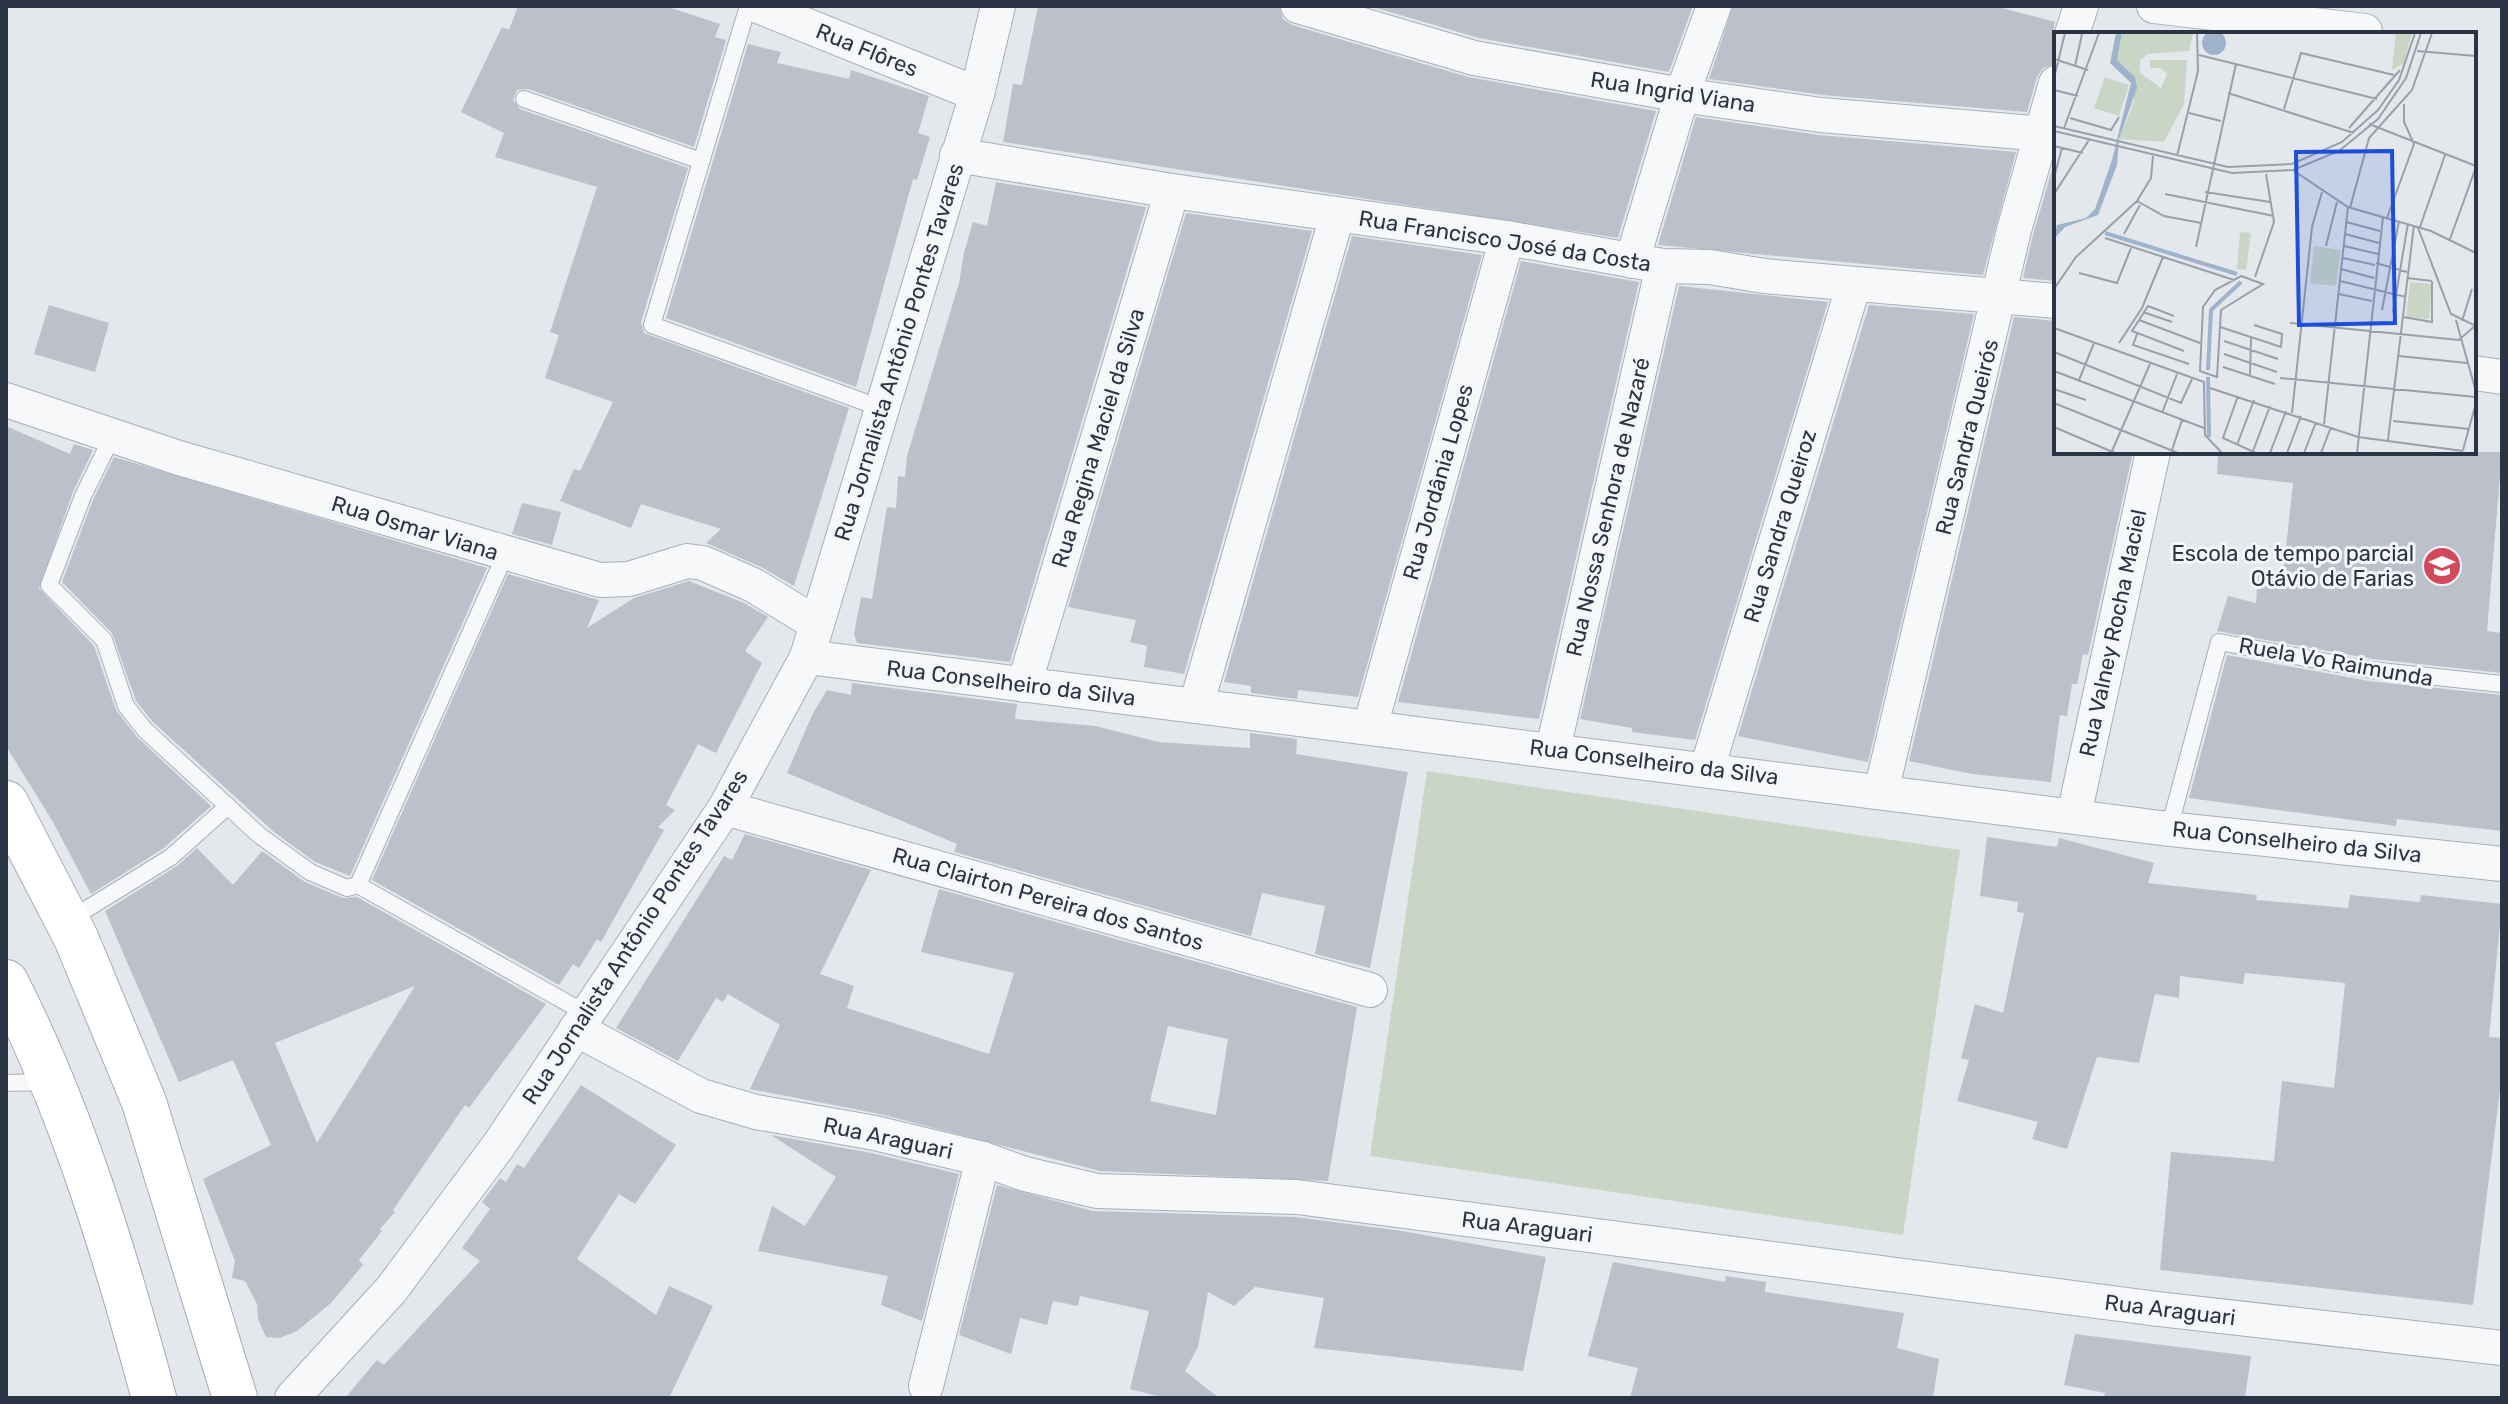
<svg xmlns="http://www.w3.org/2000/svg" width="2508" height="1404" font-family="Rubik,sans-serif">
	<style>
		.green { fill: #c9d6c5 }
		.building { fill: #bbc0ca; fill-rule: evenodd }
		.lines { fill: none; stroke-linecap: round; stroke-linejoin: round }
		.lane-casing { stroke: #a9aeb7; stroke-width: 18 }
		.street-casing { stroke: #a9aeb7; stroke-width: 36 }
		.primary-casing { stroke: #a3abb8; stroke-width: 46 }
		.lane { stroke: #f7f8fa; stroke-width: 16 }
		.street { stroke: #f7f8fa; stroke-width: 34 }
		.primary { stroke: #fff; stroke-width: 44 }
		.labels { text-anchor: middle; dominant-baseline: central; stroke-width: 6; stroke-linejoin: round; paint-order: stroke }
		.street-label { font-size: 22px; fill: #2b3445; stroke: #f4f6f9 }
		.poi-label { font-size: 22px; fill: #2b3445; stroke: #f4f6f9; text-anchor: end }
		.inset-river { fill: none; stroke: #9fb4cc; stroke-width: 4 }
		.inset-road { fill: none; stroke: #9a9fa9; stroke-width: 2 }
		.view { fill: #1d4ed8; fill-opacity: 0.15; stroke: #1d4ed8; stroke-width: 4 }
		.inset-edge { fill: none; stroke: #2b3445; stroke-width: 4 }
	</style>
	<rect width="100%" height="100%" fill="#e4e7ec"/>
	<path class="green" d="M1427,771L1960,850L1903,1235L1370,1156Z"/>
	<g class="building">
		<path d="M518,6H665L720,24L715,37L726,40L694,147L528,89L517,90L513,100L520,109L688,168L641,322L644,333L849,408L794,586L761,567L706,543L721,529L641,504L631,528L560,501L574,469L580,471L613,402L545,378L559,335L550,332L597,187L495,157L504,133L461,112L502,27L509,30Z"/>
		<path d="M1038,6H1279L1283,19L1292,25L1468,77L1656,111L1618,238L1003,142L1013,84L1022,85Z"/>
		<path d="M1369,6H1693L1669,72L1479,38Z"/>
		<path d="M1733,6H1995L2055,22L2052,37L2056,64L2043,68L2037,77L2027,112L1823,95L1709,79Z"/>
		<path d="M748,44L781,52L777,63L849,79L851,70L929,96L918,133L930,137L917,180L913,179L856,387L666,318Z"/>
		<path d="M1696,117L1819,135L2016,152L1983,275L1658,245Z"/>
		<path d="M2056,156V281L2023,278L2033,235Z"/>
		<path d="M996,182L1146,207L1010,662L857,643L854,634L861,597L872,599L887,507L896,508L898,476L905,477L907,456L959,283L964,253L973,222L987,226Z"/>
		<path d="M1186,213L1312,231L1184,674L1144,667L1147,646L1130,642L1136,620L1068,607Z"/>
		<path d="M1352,236L1482,255L1358,697L1298,690L1297,699L1251,693V686L1224,682Z"/>
		<path d="M1521,261L1639,282L1539,719L1398,702Z"/>
		<path d="M1679,286L1828,302L1695,740L1632,732V728L1580,719Z"/>
		<path d="M49,305L109,323L95,372L34,354Z"/>
		<path d="M1869,305L1974,314L1868,762L1738,736Z"/>
		<path d="M2014,317L2056,321V452H2133L2088,655L2083,654L2077,684H2072L2067,716L2060,715L2051,782L1972,774L1909,761Z"/>
		<path d="M6,426L70,454L74,444L93,450L73,492L39,588L94,646L116,710L137,737L211,806L164,848L91,894L53,822L6,746Z"/>
		<path d="M2218,452H2502L2487,631L2502,633V673L2373,659L2217,631L2228,596L2256,603L2258,573L2283,575L2293,483L2217,474Z"/>
		<path d="M114,457L487,568L350,876L315,862L274,832L153,722L136,701L112,633L62,582L93,500Z"/>
		<path d="M522,503L561,512L552,545L512,534Z"/>
		<path d="M508,574L599,600L587,628L634,598L689,581L744,603L768,617L745,651L762,663L716,753L698,744L666,805L675,810L658,827L664,830L601,942L597,939L579,968L573,964L559,985L372,880Z"/>
		<path d="M2227,655L2369,681L2502,695V831L2397,819L2396,826L2189,798Z"/>
		<path d="M852,683L1017,704L1015,719L1096,726L1158,742L1250,748V733L1297,739L1296,754L1408,772L1370,968L1315,954L1325,906L1262,893L1251,936L954,852L957,844L787,773L812,715L827,690L851,695Z"/>
		<path d="M745,834L871,870L820,974L854,986L847,1008L989,1054L1014,973L921,952L939,889L1357,1007L1328,1181L1100,1171L880,1114L750,1089L780,1025L728,994L723,1002L716,998L678,1061L616,1028L724,856L732,860ZM1168,1026L1228,1039L1216,1115L1150,1101Z"/>
		<path d="M1987,837L2057,847L2059,838L2154,863L2148,883L2257,895L2256,900L2348,908L2350,895L2420,902L2421,895L2502,904L2489,1037L2502,1038V1074L2473,1305L2160,1270L2171,1152L2274,1161L2282,1081L2334,1088L2345,983L2245,973L2243,984L2180,976L2179,998L2155,994L2139,1063L2097,1057L2067,1149L2032,1139L2038,1122L1957,1101L1969,1060L1961,1058L1975,1004L2003,1013L2024,913L2017,912L2018,902L1980,896Z"/>
		<path d="M197,848L233,885L262,851L305,882L343,898L357,897L546,1004L469,1108L465,1105L393,1210L395,1212L380,1229L382,1231L359,1260L363,1265L331,1303L297,1331L280,1338L266,1337L258,1319L257,1304L245,1281L232,1278L235,1261L203,1179L271,1145L233,1060L179,1082L105,911L177,866ZM415,986L317,1143L275,1043Z"/>
		<path d="M581,1085L676,1145L635,1204L619,1194L577,1259L656,1315L669,1286L713,1306L669,1398H345L377,1360L384,1365L480,1261L462,1248L490,1209L482,1202L500,1178L506,1182L517,1164L524,1168Z"/>
		<path d="M771,1135L871,1153L959,1174L922,1321L881,1305L888,1276L758,1251L772,1206L805,1226L836,1177Z"/>
		<path d="M997,1185L1093,1211L1295,1217L1402,1231L1546,1257L1523,1371L1314,1348L1324,1298L1255,1287L1234,1306L1208,1292L1198,1347L1185,1371L1219,1398H1165L1130,1389L1149,1311L1080,1296L1078,1306L1053,1301L1047,1325L1020,1318L1011,1354L959,1335Z"/>
		<path d="M1613,1262L1725,1282L1726,1276L1766,1282L1765,1292L1904,1313L1897,1348L1939,1359L1933,1398H1630L1638,1368L1588,1356Z"/>
		<path d="M2075,1334L2251,1356L2245,1398H2104L2105,1393L2064,1385Z"/>
	</g>
	<g class="lines">
		<g class="lane-casing">
			<g id="lane">
				<path d="M748,6L652,325L881,408"/>
				<path d="M524,99L701,161"/>
				<path d="M112,437L83,496L49,585L104,640L126,706L145,730L259,835L310,872L347,888L358,885L587,1014"/>
				<path d="M2169,829L2219,642L2371,670L2502,684"/>
				<path d="M358,885L505,555"/>
				<path d="M69,920L171,857L228,806"/>
				<path d="M6,1083L48,1082"/>
			</g>
		</g>
		<g class="street-casing">
			<g id="street">
				<path d="M758,6L977,94"/>
				<path d="M1298,6L1474,58L1682,95L1821,115L2056,135"/>
				<path d="M2154,6L2365,31"/>
				<path d="M2072,34L2081,6"/>
				<path d="M957,155L1172,191L1507,238L1663,266L1710,267L1764,276L2056,301"/>
				<path d="M1632,261L1682,95L1714,6"/>
				<path d="M2474,373L2502,377"/>
				<path d="M6,400L179,458L600,580L629,579L687,561L703,563L753,585L817,624"/>
				<path d="M807,657L2169,829L2502,864"/>
				<path d="M1024,685L1172,191"/>
				<path d="M1196,706L1337,216"/>
				<path d="M1370,727L1507,238"/>
				<path d="M1553,749L1663,266"/>
				<path d="M1707,769L1854,284"/>
				<path d="M1881,792L2014,230L2056,83"/>
				<path d="M725,808L1370,990"/>
				<path d="M2074,815L2153,452"/>
				<path d="M576,1029L701,1096L756,1112L875,1133L983,1159L1025,1174L1097,1191L1297,1197L2158,1309L2502,1348"/>
				<path d="M926,1386L983,1159"/>
				<path d="M292,1398L391,1290L499,1145L725,808L807,657L977,94L998,6"/>
			</g>
		</g>
		<g class="primary-casing">
			<g id="primary">
				<path d="M6,803L76,938L144,1102L235,1398"/>
				<path d="M6,982C73,1113 116,1257 154,1398"/>
			</g>
		</g>
		<use href="#lane" class="lane"/>
		<use href="#street" class="street"/>
		<use href="#primary" class="primary"/>
	</g>
	<defs>
		<g id="school-disc" transform="scale(2)"><circle r="9.5" fill="#d1495b" stroke="#f4f6f9"/><path d="M0-5L7-2L0 1L-7-2ZM-4 1L0 2.5L4 1V4Q0 6-4 4Z" fill="#fff"/></g>
	</defs>
	<g fill-rule="evenodd">
		<use href="#school-disc" x="2442" y="566"/>
	</g>
	<g class="labels">
		<g class="street-label">
			<text transform="translate(867 50) rotate(22)">Rua Flôres</text>
			<text transform="translate(1673 92) rotate(9)">Rua Ingrid Viana</text>
			<text transform="translate(1505 241) rotate(9)">Rua Francisco José da Costa</text>
			<text transform="translate(899 352) rotate(-73)">Rua Jornalista Antônio Pontes Tavares</text>
			<text transform="translate(1967 437) rotate(-76)">Rua Sandra Queirós</text>
			<text transform="translate(1098 438) rotate(-73)">Rua Regina Maciel da Silva</text>
			<text transform="translate(1438 482) rotate(-74)">Rua Jordânia Lopes</text>
			<text transform="translate(1608 507) rotate(-77)">Rua Nossa Senhora de Nazaré</text>
			<text transform="translate(1780 526) rotate(-73)">Rua Sandra Queiroz</text>
			<text transform="translate(415 528) rotate(17)">Rua Osmar Viana</text>
			<text transform="translate(2113 633) rotate(-78)">Rua Valney Rocha Maciel</text>
			<text transform="translate(2336 662) rotate(10)">Ruela Vo Raimunda</text>
			<text transform="translate(1011 683) rotate(7)">Rua Conselheiro da Silva</text>
			<text transform="translate(1654 762) rotate(7)">Rua Conselheiro da Silva</text>
			<text transform="translate(2297 842) rotate(6)">Rua Conselheiro da Silva</text>
			<text transform="translate(1048 899) rotate(16)">Rua Clairton Pereira dos Santos</text>
			<text transform="translate(635 937) rotate(-57)">Rua Jornalista Antônio Pontes Tavares</text>
			<text transform="translate(888 1138) rotate(12)">Rua Araguari</text>
			<text transform="translate(1527 1227) rotate(7)">Rua Araguari</text>
			<text transform="translate(2170 1310) rotate(7)">Rua Araguari</text>
		</g>
		<g class="poi-label">
			<text x="2414" y="553">Escola de tempo parcial<tspan x="2414" dy="25">Otávio de Farias</tspan></text>
		</g>
	</g>
	<g transform="translate(2054 32)">
		<rect width="422" height="422" fill="#e4e7ec"/>
		<path d="M68,1H139L135,19L94,22L86,28V41L107,56L113,42L107,36H96V28H133L130,72L110,110L65,107L80,70L78,42L63,28ZM342,1H358L350,31L338,38ZM51,45L75,53L65,84L40,76ZM186,200L197,201L192,238L183,237ZM260,214L287,218L282,254L256,251ZM356,250L378,252L375,287L352,285Z" fill="#c9d6c5"/>
		<path d="M148 11a12 12 0 1 1 24 0a12 12 0 1 1-24 0ZM62,1H68L63,28L81,45L83,56L65,107L63,133L44,183L11,195L0,207L3,193L32,186L41,177L58,128L77,51L56,31Z" fill="#9fb4cc"/>
		<path class="inset-river" d="M51,201L183,242M154,338L157,278L187,250M154,345L155,405"/>
		<path class="inset-road" d="M363,19L422,24M145,23L323,67M0,27L34,38M21,34L28,2M0,46L11,1M0,58L24,64M174,61L300,101M350,72V90L360,112M230,77L247,21L340,43M135,81L167,89M16,86L57,98L65,85M315,92L422,134M0,94L174,135L238,132L288,110L324,78L345,48L361,1M10,96L45,1M295,96L346,38M0,99L178,141L239,138L285,119L324,87L352,46L367,1M0,114L29,121M123,124L144,39L143,1M240,139L294,175L377,199L422,221M1,142L8,116M151,160L216,170M0,162L35,108M111,162L220,184M83,169L110,184L147,191M296,176L315,106L358,58L378,1M333,186L360,112M292,190L326,199M366,195L391,123M364,196L397,282L420,293M70,202L86,173M291,202L325,211M51,206L180,248M396,207L422,135M272,214L283,170M290,214L324,222M142,215L182,32M289,226L321,233M322,231L353,240M287,237L320,246M25,241L63,251L77,216M187,244L209,252L167,278L163,345L146,339L149,275L161,258ZM201,245L220,190L212,142M353,246L378,249M286,249L352,265M0,257L22,225L83,169L97,146L99,124M285,262L318,269M328,278L345,189M89,280L118,290M339,281L354,191M120,284L94,274L78,299L130,319M349,285L378,290V249M85,288L146,311M402,288L422,360M408,289L418,257M236,291L405,308L422,293M166,295L227,315L228,302L200,293M0,296L150,350L151,403L168,421M83,302L79,313L135,332M170,309L224,327M65,311L88,276L109,225M0,320L127,371L138,347M170,322L223,340M345,324L413,331M169,335L221,352M0,339L150,396M196,343L197,306M226,346L422,365M25,348L40,311M156,356L304,405L409,419M0,357L32,368M184,364L169,406L202,421M0,371L124,421M108,381L123,342M238,381L258,195L268,160M339,389L415,397M270,392L294,175M0,395L61,421M334,408L360,193M183,413L200,368M118,418L128,388M409,418L422,371M58,419L96,332M199,419L216,374M216,421L232,379M233,421L247,384M250,421L262,390M267,421L277,395M303,421L329,185"/>
		<path class="view" d="M338,119L341,291L245,293L242,120Z"/>
		<rect width="422" height="422" class="inset-edge"/>
	</g>
	<rect width="2508" height="1404" fill="none" stroke="#2b3445" stroke-width="16"/>
</svg>
